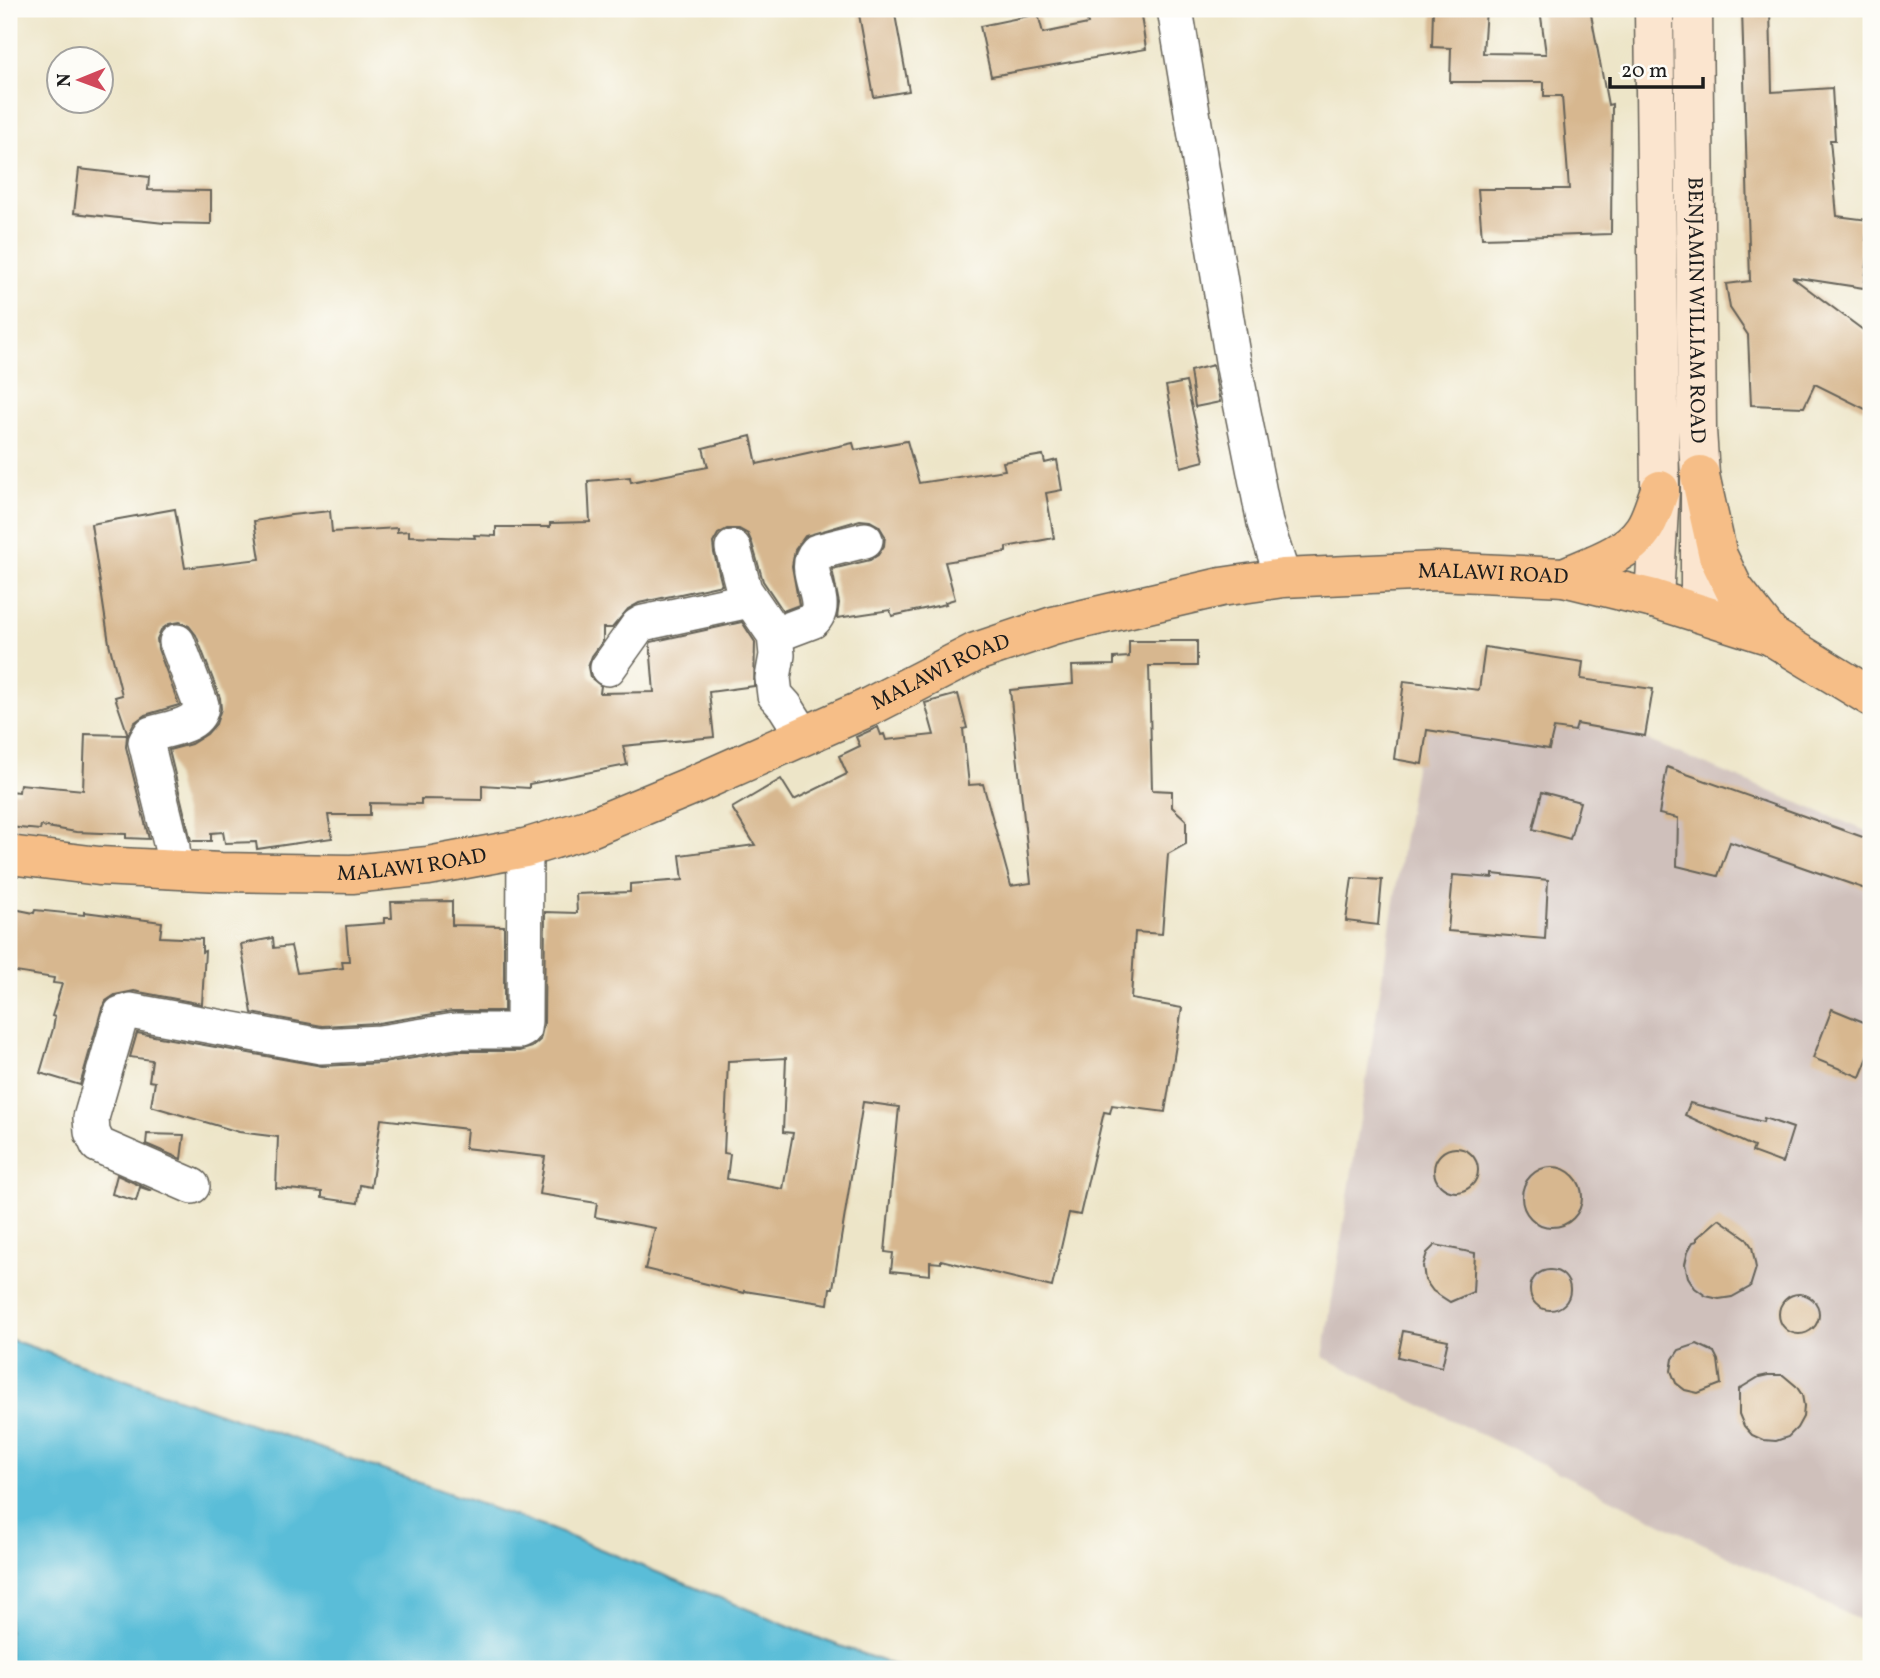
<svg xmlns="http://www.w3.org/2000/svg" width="1880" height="1678" font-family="Vollkorn,serif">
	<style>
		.industrial { fill: #cfc0bb }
		.water { fill: #5abdd8; stroke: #3b6c7a; stroke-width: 2 }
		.building { fill: #d7b78f; fill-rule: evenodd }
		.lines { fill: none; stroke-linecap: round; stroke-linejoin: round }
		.street-casing { stroke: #656258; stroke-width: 38 }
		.secondary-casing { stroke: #656258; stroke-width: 41 }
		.primary-casing { stroke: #656258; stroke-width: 41 }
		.street { stroke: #fff; stroke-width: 35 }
		.secondary { stroke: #fbe5cf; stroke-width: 38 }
		.primary { stroke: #f6be87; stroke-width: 38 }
		.labels { text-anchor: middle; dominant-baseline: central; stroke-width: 7; stroke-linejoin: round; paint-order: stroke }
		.street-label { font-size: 21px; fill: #1c1c1c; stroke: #fdfcf7 }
	</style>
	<rect width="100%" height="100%" fill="#fdfcf7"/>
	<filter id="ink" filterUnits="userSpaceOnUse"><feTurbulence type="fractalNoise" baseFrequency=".0143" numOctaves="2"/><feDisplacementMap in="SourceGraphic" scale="14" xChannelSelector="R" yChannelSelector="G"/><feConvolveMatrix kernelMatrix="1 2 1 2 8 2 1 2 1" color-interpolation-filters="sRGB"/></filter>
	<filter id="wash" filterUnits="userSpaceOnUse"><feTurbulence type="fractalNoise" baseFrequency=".00686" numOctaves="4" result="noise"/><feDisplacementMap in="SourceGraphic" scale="28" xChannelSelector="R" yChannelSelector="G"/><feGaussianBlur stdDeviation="1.57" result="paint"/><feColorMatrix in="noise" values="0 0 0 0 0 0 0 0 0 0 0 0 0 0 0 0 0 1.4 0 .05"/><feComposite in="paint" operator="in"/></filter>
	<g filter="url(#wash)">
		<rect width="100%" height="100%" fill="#ede5c8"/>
		<path class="industrial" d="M1596,719L1871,833V1626L1323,1357L1422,722Z"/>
		<path class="water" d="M9,1339L551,1529L826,1641L905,1669H9Z"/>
		<g id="blocks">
			<g class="building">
				<path d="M858,9H894L909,91L874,97Z"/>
				<path d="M1085,9H1140L1146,49L991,76L980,26L1038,14L1043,33L1088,24Z"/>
				<path d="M1433,9H1486L1483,53L1546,54L1540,9H1590L1608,105L1612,104L1611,234L1482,238L1478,189H1569L1562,96H1544V82H1450L1451,48L1432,47Z"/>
				<path d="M1742,9H1770L1772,92L1832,88L1835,140H1830L1837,216L1869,220L1866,240H1870L1864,288L1792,277L1871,336V412L1815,384L1804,407L1751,405L1748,335L1730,308L1726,284L1750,281Z"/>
				<path d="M79,169L149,177L148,190L211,191V224L164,223L74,213Z"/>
				<path d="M1213,365L1220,402L1195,407L1190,371Z"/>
				<path d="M1186,382L1204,461L1181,467L1166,386Z"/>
				<path d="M751,436L757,464L853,443L855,450L907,441L919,483L1005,470L1003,462L1043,455L1045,463L1057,460L1062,490L1046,493L1054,538L1006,547V552L945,562L955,599L945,602L946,604L892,616L890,610L837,618L839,603L832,569L870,560L878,555L884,546L885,536L879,526L870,521L860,520L805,536L795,550L792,566L799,605L783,611L763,581L752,543L748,534L739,529H727L718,534L713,543L714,553L722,585L639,603L628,609L612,628H603V641L592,656L588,667L590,677L601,686L600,693L654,692L650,644L651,642L742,622L755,642L754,686L709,692L714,737L623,746L627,765L529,784V788L482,785V800L421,799V804L370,803V815H328L332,838L257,849L256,842L225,843L223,832L211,833V841H191L169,750L191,744L207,734L216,724L221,709L220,698L196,635L189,626L180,622L169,624L161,630L157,639L158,649L179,705L145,715L134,723L128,735L115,697L122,695L109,643L91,524L175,509L185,568L260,559L254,521L291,515L330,511L332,532L397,528V532L409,531V536L475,538L474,535L496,536V527H550V523L590,522L588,481L630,477L631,482L708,467L703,448Z"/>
				<path d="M1129,641H1197V666H1149L1152,790L1172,791V807L1186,820V844L1168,854L1162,934L1135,932L1131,999L1182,1008L1165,1112L1112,1105L1110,1113L1104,1112L1080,1215L1069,1213L1052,1287L941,1260V1263L930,1262V1275L891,1271L893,1253L885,1252L899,1107L863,1102L833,1288H830L828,1304L744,1291V1293L645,1269L655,1228L595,1217L597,1203L539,1194L545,1157L465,1148L467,1129L381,1119L371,1187L360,1185L358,1203L322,1198V1192L276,1188L278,1137L239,1132L151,1106L155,1082L149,1081L152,1060L130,1057L137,1033L322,1066L383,1063L457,1051H519L532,1047L540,1040L544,1023L545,912L577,913L576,894L630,892V884L683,880L680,855L755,845L732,808L781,779L794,800L847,774L839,756L860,746L856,737L878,727L881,735L884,734L886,740L934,735L925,703L958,694L967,728L963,729L969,785L983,784L1011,886L1031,883L1010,690L1073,684L1072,666L1114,665V658L1129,657ZM786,1058L783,1132L793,1133L783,1189L727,1179L730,1154L724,1153L728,1061Z"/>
				<path d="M1485,647L1583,662L1581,679L1653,689L1645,736L1577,724L1575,731L1554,728L1549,749L1427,730L1422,764L1394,759L1404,681L1479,690Z"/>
				<path d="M85,734L127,735L126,747L149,839L126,838V834L76,832L41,826L40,830L9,827V791L19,792L20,784L83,790Z"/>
				<path d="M1667,767L1871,840V891L1730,842L1718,876L1677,866L1678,818L1659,814Z"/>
				<path d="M1542,792L1580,802L1570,839L1533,829Z"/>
				<path d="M1493,874L1548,880L1545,939L1448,931L1453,875L1493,878Z"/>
				<path d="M1352,878L1382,880L1378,925L1346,921Z"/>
				<path d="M452,901V925L504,926V1011H452L378,1023L322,1026L252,1013L241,944L273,938L274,948L291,946L297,973L343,968L342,961H349L346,926L384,923V918H392L391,902Z"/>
				<path d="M9,908L34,913L35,910L84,915V912L162,922L160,937L202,939V952L205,951L202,1004L134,991L115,995L106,1001L102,1008L80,1085L40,1073L53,1029L55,1017L52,1016L62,984L53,983L54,978L9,971Z"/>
				<path d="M1832,1009L1871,1025V1050L1860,1077L1813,1058Z"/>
				<path d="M1690,1103L1763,1122L1764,1118L1793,1128L1782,1163L1752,1152L1754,1147L1685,1115Z"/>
				<path d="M147,1134L184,1135L181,1159L146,1144Z"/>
				<circle cx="1456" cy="1170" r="22"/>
				<circle cx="1552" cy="1197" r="30"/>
				<path d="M117,1175L152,1191L140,1187L136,1201L112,1194Z"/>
				<path d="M1719,1219L1746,1238L1752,1247L1756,1268L1750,1287L1732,1297L1719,1299L1706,1296L1695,1288L1688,1277L1685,1264L1688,1251L1693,1242L1697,1241V1238Z"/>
				<path d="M1435,1245L1475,1253L1473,1292L1450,1302L1433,1291L1425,1280L1423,1266L1427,1253Z"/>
				<circle cx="1550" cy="1290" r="20"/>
				<circle cx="1799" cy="1314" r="20"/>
				<path d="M1403,1331L1448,1340L1442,1367L1398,1357Z"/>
				<path d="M1697,1344L1714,1352L1718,1360L1721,1384L1698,1393L1685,1390L1676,1383L1671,1371L1673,1359L1679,1350Z"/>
				<path d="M1768,1375H1783L1796,1386L1802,1395L1804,1406L1803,1417L1797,1428L1788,1437L1776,1441L1763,1440L1752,1435L1744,1426L1739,1414V1389L1759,1377Z"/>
			</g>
		</g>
	</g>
	<g filter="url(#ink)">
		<use href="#blocks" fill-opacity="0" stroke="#656258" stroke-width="2"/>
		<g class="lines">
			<g class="street-casing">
				<g id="street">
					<path d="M1175,9L1234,367L1265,523L1283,578"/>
					<path d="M733,548L744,590L775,635L777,655L773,678L775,695L785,706L804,736"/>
					<path d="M775,635L812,621C833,602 799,571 817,552L865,540"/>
					<path d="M608,668L638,626L643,623L750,600"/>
					<path d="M174,870L172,847L146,742L151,734C169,728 200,727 201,705L177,642"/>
					<path d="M192,1186L98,1145L92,1132L91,1118L121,1014L130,1011L321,1046L380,1043L455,1031H519L523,1029L524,1021L525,848"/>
				</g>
			</g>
			<g class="secondary-casing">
				<g id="secondary">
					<path d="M1654,9L1660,490L1654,599"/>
					<path id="s1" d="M1693,9L1697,430L1700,475V612"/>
				</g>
			</g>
			<g class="primary-casing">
				<g id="primary">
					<path d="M1700,475L1718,556L1734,589L1771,636"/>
					<path d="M1564,577C1591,565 1626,555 1643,530C1651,519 1655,502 1660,490"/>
					<path id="s2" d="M9,855L99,866L221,872L352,874L428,866L525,848L590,828L689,787L867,708L976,652L1053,626L1221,587L1283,578L1436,571L1564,577L1654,599L1771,636L1871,697"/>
				</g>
			</g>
			<use href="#street" class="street"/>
			<use href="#secondary" class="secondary"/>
			<use href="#primary" class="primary"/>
		</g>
	</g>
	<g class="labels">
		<g class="street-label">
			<text stroke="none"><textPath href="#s1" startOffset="301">BENJAMIN WILLIAM ROAD</textPath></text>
			<text stroke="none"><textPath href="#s2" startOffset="1538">MALAWI ROAD</textPath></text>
			<text stroke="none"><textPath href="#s2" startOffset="971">MALAWI ROAD</textPath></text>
			<text stroke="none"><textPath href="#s2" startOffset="404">MALAWI ROAD</textPath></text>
		</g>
	</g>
	<rect width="1880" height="1678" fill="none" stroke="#fdfcf7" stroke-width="35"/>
	<g transform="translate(80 80) rotate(269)"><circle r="33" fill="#fdfcf7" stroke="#a3a29f" stroke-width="2"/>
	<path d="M0-5L12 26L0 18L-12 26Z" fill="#d1495b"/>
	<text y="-10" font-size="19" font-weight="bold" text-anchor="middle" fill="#1c1c1c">N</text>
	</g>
	<path d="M1610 77v10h93v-10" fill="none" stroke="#1c1c1c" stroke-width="3.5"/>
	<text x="1621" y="77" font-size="21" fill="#1c1c1c" stroke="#fdfcf7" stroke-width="5" paint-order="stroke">20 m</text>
</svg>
